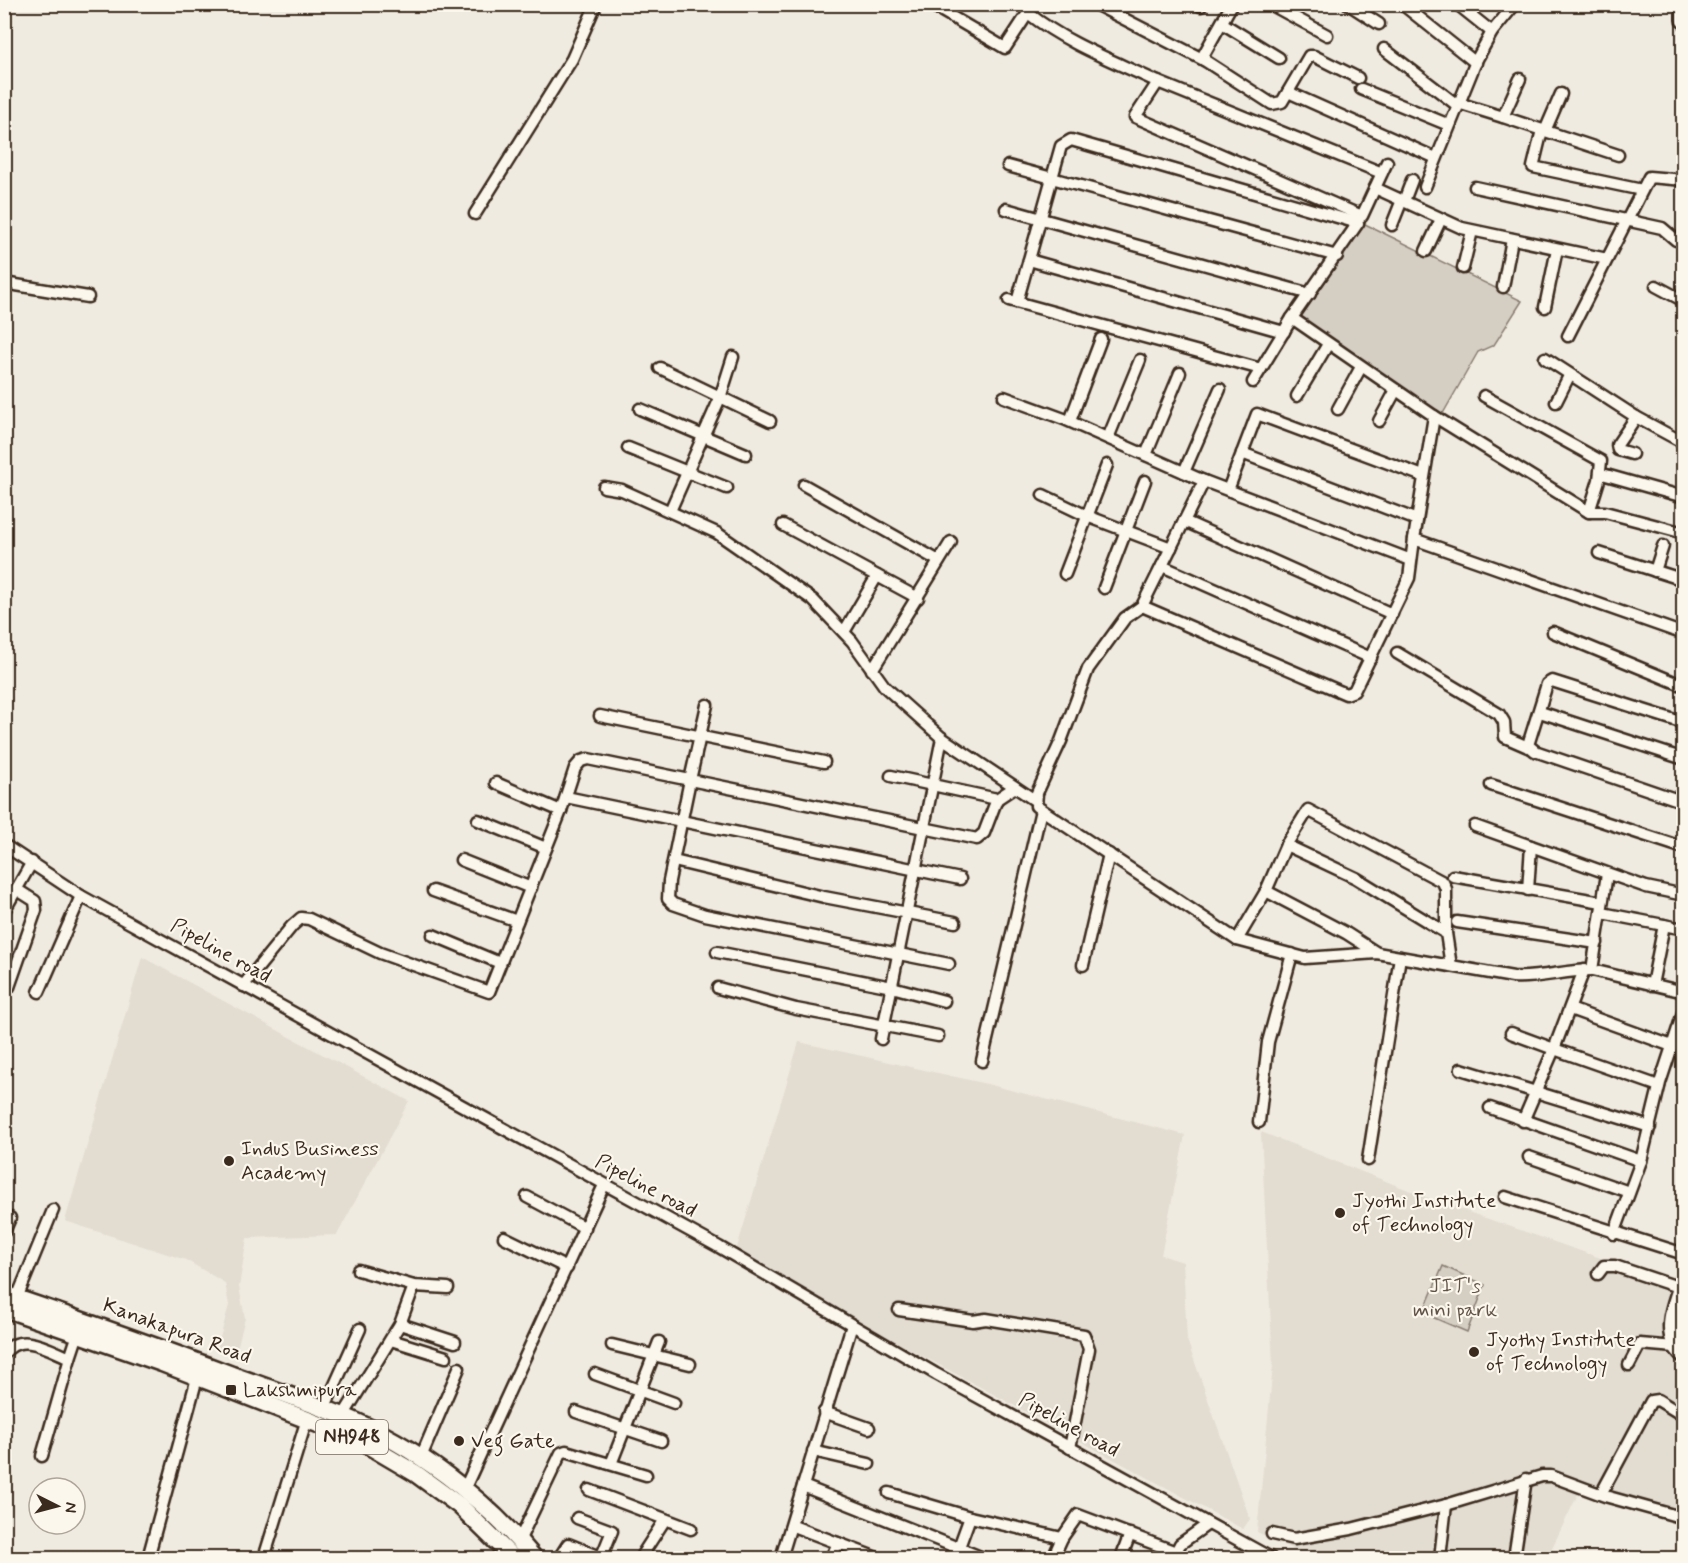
<svg xmlns="http://www.w3.org/2000/svg" width="1688" height="1563" font-family="Mynerve,sans-serif">
	<style>
		.built { fill: #e2dcd1 }
		.green { fill: #d5cec3; stroke: #887c70; stroke-width: 1.5 }
		.lines { fill: none; stroke-linecap: round; stroke-linejoin: round }
		.minor-casing { stroke: #3b2a1e; stroke-width: 15 }
		.secondary-casing { stroke: #3b2a1e; stroke-width: 20 }
		.trunk-casing { stroke: #3b2a1e; stroke-width: 21 }
		.minor { stroke: #fbf7ec; stroke-width: 10 }
		.secondary { stroke: #fbf7ec; stroke-width: 15 }
		.trunk { stroke: #fbf7ec; stroke-width: 16 }
		.poi-dot { fill: #3b2a1e; stroke: #fbf7ec; stroke-width: 2 }
		.labels { text-anchor: middle; dominant-baseline: central; stroke-width: 4.5; stroke-linejoin: round; paint-order: stroke }
		.shield { fill: #fbf7ec; stroke: #75685c; stroke-width: 1.5 }
		.shield-label { font-size: 20px; font-weight: bold; fill: #3b2a1e }
		.street-label { font-size: 21px; fill: #3b2a1e; stroke: #fbf7ec }
		.poi-label { font-size: 21px; fill: #3b2a1e; stroke: #fbf7ec; text-anchor: start }
		.park-label { font-size: 21px; fill: #625347; stroke: #fbf7ec }
	</style>
	<rect width="100%" height="100%" fill="#f0ebe0"/>
	<filter id="ink" filterUnits="userSpaceOnUse"><feTurbulence type="fractalNoise" baseFrequency=".0167" numOctaves="2"/><feDisplacementMap in="SourceGraphic" scale="12" xChannelSelector="R" yChannelSelector="G"/><feConvolveMatrix kernelMatrix="1 2 1 2 8 2 1 2 1" color-interpolation-filters="sRGB"/></filter>
	<g filter="url(#ink)">
		<g class="built">
			<path d="M142,957L409,1101L337,1235L247,1238L239,1287L245,1318L235,1356L217,1349L229,1305L225,1283L186,1260L65,1221Z"/>
			<path d="M799,1042L987,1084L1185,1135L1161,1255L1183,1262L1187,1340L1250,1519L1243,1529L854,1319L736,1251Z"/>
			<path d="M1261,1132L1431,1199L1678,1285L1670,1313L1683,1362V1524L1581,1488L1547,1558H1311L1257,1532L1273,1365Z"/>
		</g>
		<g class="green">
			<path d="M1365,224L1522,301L1494,345L1478,352L1441,417L1299,319Z"/>
			<path d="M1443,1266L1485,1285L1467,1332L1423,1313Z"/>
		</g>
		<g class="lines">
			<g class="minor-casing">
				<g id="minor">
					<path d="M930,4L1005,48L1034,4"/>
					<path d="M1095,4L1204,60"/>
					<path d="M1198,4L1201,6"/>
					<path d="M1232,4L1204,54V60L1272,104L1282,102L1309,56H1314L1358,78"/>
					<path d="M1270,4L1327,35"/>
					<path d="M1348,4L1379,24"/>
					<path d="M1402,4L1476,63"/>
					<path d="M1457,4L1492,32"/>
					<path d="M1028,13C1067,44 1114,61 1158,82"/>
					<path d="M1222,23L1279,58"/>
					<path d="M1384,49L1457,105"/>
					<path d="M1361,89L1449,125"/>
					<path d="M1288,92L1436,158"/>
					<path d="M1458,103L1503,117L1520,79"/>
					<path d="M1503,117L1618,155"/>
					<path d="M1542,130L1533,167L1642,190"/>
					<path d="M1545,131L1561,94"/>
					<path d="M1008,166L1337,256"/>
					<path d="M1382,173L1158,82L1135,117L1362,216L1387,162"/>
					<path d="M1425,187L1477,59L1492,32L1515,4"/>
					<path d="M1475,187L1662,228L1676,240"/>
					<path d="M1375,188L1462,228L1607,259"/>
					<path d="M1404,201L1412,180"/>
					<path d="M1006,209L1310,294"/>
					<path d="M475,214L572,59L596,4"/>
					<path d="M1392,225L1402,200"/>
					<path d="M1426,251L1441,219"/>
					<path d="M1029,260L1284,332"/>
					<path d="M1463,268L1472,231"/>
					<path d="M4,283L88,297"/>
					<path d="M1656,286L1684,301"/>
					<path d="M1503,287L1512,239"/>
					<path d="M1009,300L1261,369"/>
					<path d="M1017,302L1061,146L1071,140L1358,223L1292,318"/>
					<path d="M1545,307L1557,249"/>
					<path d="M1568,336L1649,177L1684,180"/>
					<path d="M1545,358L1636,417L1684,443"/>
					<path d="M660,368L770,421"/>
					<path d="M1253,382L1292,318L1434,416L1589,512H1605L1684,533"/>
					<path d="M1684,392V397"/>
					<path d="M1297,396L1328,344"/>
					<path d="M1484,396L1601,461L1599,480L1589,512"/>
					<path d="M1004,397L1064,419L1204,481"/>
					<path d="M1556,402L1569,376"/>
					<path d="M640,409L746,454"/>
					<path d="M1338,409L1361,367"/>
					<path d="M1070,421L1101,339"/>
					<path d="M1379,421L1396,390"/>
					<path d="M1108,438L1140,360"/>
					<path d="M628,448L727,488"/>
					<path d="M1242,453L1417,520"/>
					<path d="M1632,454L1618,450L1617,445L1636,417"/>
					<path d="M1146,455L1180,373"/>
					<path d="M1184,472L1220,389"/>
					<path d="M1606,475L1684,497"/>
					<path d="M804,485L939,561"/>
					<path d="M604,487L622,490L717,533L813,600L852,641L885,687L942,738L1036,801"/>
					<path d="M1228,490L1257,414L1423,476"/>
					<path d="M1043,495L1087,516L1171,548"/>
					<path d="M670,511L720,398L733,357"/>
					<path d="M1184,521L1392,614"/>
					<path d="M783,525L918,598"/>
					<path d="M1414,539L1434,416"/>
					<path d="M1599,553L1684,580"/>
					<path d="M1411,560L1204,481L1142,606L1346,694L1354,691L1409,578L1414,539L1684,634"/>
					<path d="M1162,566L1371,658"/>
					<path d="M1655,571L1663,546"/>
					<path d="M1065,574L1107,465"/>
					<path d="M1104,588L1145,481"/>
					<path d="M1142,606L1125,618L1088,669L1061,741L1037,793L1036,806L1237,940L1305,958L1377,953L1513,977C1539,979 1565,970 1592,970"/>
					<path d="M4,617V625"/>
					<path d="M844,632L877,576"/>
					<path d="M1553,632L1684,686"/>
					<path d="M1397,653L1499,714L1504,722L1505,737L1528,747"/>
					<path d="M872,670L951,542"/>
					<path d="M707,705L690,780L977,839L984,833L997,799"/>
					<path d="M1540,712L1684,759"/>
					<path d="M600,716L824,762"/>
					<path d="M1684,723L1552,681L1547,684L1528,745L1535,751L1684,802"/>
					<path d="M891,776L997,799L1015,787"/>
					<path d="M496,783L561,811"/>
					<path d="M1491,785L1684,848"/>
					<path d="M566,797L960,879"/>
					<path d="M478,820L546,848"/>
					<path d="M1475,826L1646,887L1684,895"/>
					<path d="M4,845L81,896L719,1247L936,1374L1271,1558"/>
					<path d="M1286,845L1356,878L1446,933"/>
					<path d="M461,860L531,888"/>
					<path d="M674,861L824,897L955,922"/>
					<path d="M1607,874L1592,970L1684,992"/>
					<path d="M1453,876L1602,902"/>
					<path d="M1528,890L1531,846"/>
					<path d="M433,891L517,921"/>
					<path d="M1266,891L1346,933L1377,953"/>
					<path d="M4,911L32,862"/>
					<path d="M1602,913L1684,929"/>
					<path d="M1457,922L1597,943"/>
					<path d="M433,935L500,963"/>
					<path d="M1237,940L1266,891L1286,845L1308,810L1443,882L1446,889V933L1451,966"/>
					<path d="M717,952L892,987L944,1001"/>
					<path d="M1083,965L1109,854"/>
					<path d="M1584,970L1554,1049L1659,1086"/>
					<path d="M1652,985L1664,925"/>
					<path d="M243,986L292,926L301,918L309,919L380,953L489,992L561,811L575,768L581,761L588,759L690,780L669,881L668,899L673,904L705,915L949,964"/>
					<path d="M9,987L36,910L35,901L16,889"/>
					<path d="M718,988L796,1009L938,1036"/>
					<path d="M39,992L81,896"/>
					<path d="M1570,1009L1672,1046"/>
					<path d="M1511,1033L1554,1049L1523,1121"/>
					<path d="M881,1039L942,738"/>
					<path d="M982,1061L1041,810"/>
					<path d="M1461,1069L1650,1127"/>
					<path d="M1490,1108L1641,1161"/>
					<path d="M1259,1122L1268,1042L1292,954"/>
					<path d="M1529,1157L1629,1192"/>
					<path d="M1368,1160L1400,957"/>
					<path d="M527,1197L585,1228"/>
					<path d="M1505,1197L1684,1254"/>
					<path d="M4,1232L10,1218"/>
					<path d="M1614,1234L1641,1161L1660,1083L1684,1010"/>
					<path d="M504,1237L567,1268"/>
					<path d="M358,1270L414,1286L448,1288"/>
					<path d="M1598,1274L1604,1266H1615L1681,1288"/>
					<path d="M17,1298L53,1210"/>
					<path d="M899,1310L973,1321L986,1319L1084,1335L1089,1349L1070,1448"/>
					<path d="M400,1324L455,1342"/>
					<path d="M391,1340L446,1357"/>
					<path d="M612,1345L690,1364"/>
					<path d="M4,1354C20,1330 50,1350 70,1358L78,1334"/>
					<path d="M1629,1365L1640,1344L1675,1347"/>
					<path d="M595,1374L674,1403"/>
					<path d="M324,1409L360,1329"/>
					<path d="M576,1412L661,1441"/>
					<path d="M824,1412L869,1428"/>
					<path d="M343,1416L400,1324L414,1286"/>
					<path d="M813,1451L869,1464"/>
					<path d="M42,1456L70,1358"/>
					<path d="M421,1457L459,1368"/>
					<path d="M611,1464L659,1342"/>
					<path d="M803,1486L983,1558"/>
					<path d="M464,1490L604,1185"/>
					<path d="M589,1490L691,1529"/>
					<path d="M889,1493L970,1517L1062,1538"/>
					<path d="M1601,1494L1651,1401L1658,1400L1684,1416"/>
					<path d="M577,1518L612,1531L601,1558"/>
					<path d="M793,1526L877,1558"/>
					<path d="M1272,1534L1294,1539L1351,1529L1446,1505L1542,1476H1551L1605,1496L1684,1518"/>
					<path d="M519,1541L561,1453L566,1451L646,1475"/>
					<path d="M1176,1552L1180,1544L1208,1524"/>
					<path d="M148,1558L197,1378"/>
					<path d="M264,1558L307,1419"/>
					<path d="M559,1558L568,1544L603,1558"/>
					<path d="M640,1558L664,1521"/>
					<path d="M781,1558L852,1325"/>
					<path d="M831,1558L838,1543"/>
					<path d="M955,1558L970,1517"/>
					<path d="M1053,1558L1062,1538L1078,1515L1176,1552L1180,1558"/>
					<path d="M1121,1558L1130,1534"/>
					<path d="M1440,1558L1446,1505"/>
					<path d="M1514,1558L1526,1479"/>
				</g>
			</g>
			<g class="secondary-casing">
				<g id="secondary">
					<path d="M1684,6V20"/>
					<path d="M1684,1279C1675,1304 1661,1335 1684,1355"/>
				</g>
			</g>
			<g class="trunk-casing">
				<g id="trunk">
					<path d="M4,1294C81,1320 156,1346 232,1375C269,1388 306,1401 343,1416C416,1446 484,1498 534,1558"/>
					<path d="M4,1308L162,1363L359,1440L415,1473L460,1506L513,1558"/>
				</g>
			</g>
			<use href="#minor" class="minor"/>
			<use href="#secondary" class="secondary"/>
			<use href="#trunk" class="trunk"/>
		</g>
	</g>
	<g class="poi-dot">
		<circle cx="229" cy="1161" r="6"/>
		<circle cx="1340" cy="1213" r="6"/>
		<circle cx="1474" cy="1352" r="6"/>
		<rect x="225" y="1384" width="12" height="12" rx="3"/>
		<circle cx="459" cy="1441" r="6"/>
	</g>
	<g class="labels">
		<rect class="shield" x="316" y="1420" width="72" height="34" rx="4.5"/>
		<g class="shield-label">
			<text x="352" y="1437">NH948</text>
		</g>
		<g class="street-label">
			<text transform="translate(221 951) rotate(29)">Pipeline road</text>
			<text transform="translate(646 1186) rotate(28)">Pipeline road</text>
			<text transform="translate(177 1331) rotate(20)">Kanakapura Road</text>
			<text transform="translate(1069 1425) rotate(29)">Pipeline road</text>
		</g>
		<g class="poi-label">
			<text x="241" y="1149">Indus Business<tspan x="241" dy="24">Academy</tspan></text>
			<text x="1352" y="1201">Jyothi Institute<tspan x="1352" dy="24">of Technology</tspan></text>
			<text x="1486" y="1340">Jyothy Institute<tspan x="1486" dy="24">of Technology</tspan></text>
			<text x="243" y="1390">Lakshmipura</text>
			<text x="471" y="1441">Veg Gate</text>
		</g>
		<g class="park-label">
			<text x="1455" y="1286">JIT's<tspan x="1455" dy="24">mini park</tspan></text>
		</g>
	</g>
	<rect width="1688" height="1563" fill="none" stroke="#fbf7ec" stroke-width="24"/>
	<rect x="12" y="12" width="1664" height="1539" fill="none" stroke="#3b2a1e" stroke-width="2" filter="url(#ink)"/>
	<g transform="translate(57 1506) rotate(96)"><circle r="28" fill="#fbf7ec" stroke="#aea59a" stroke-width="1.5"/>
	<path d="M0-4.5L10 22L0 15L-10 22Z" fill="#3b2a1e"/>
	<text y="-9" font-size="16" font-weight="bold" text-anchor="middle" fill="#3b2a1e">N</text>
	</g>
</svg>
